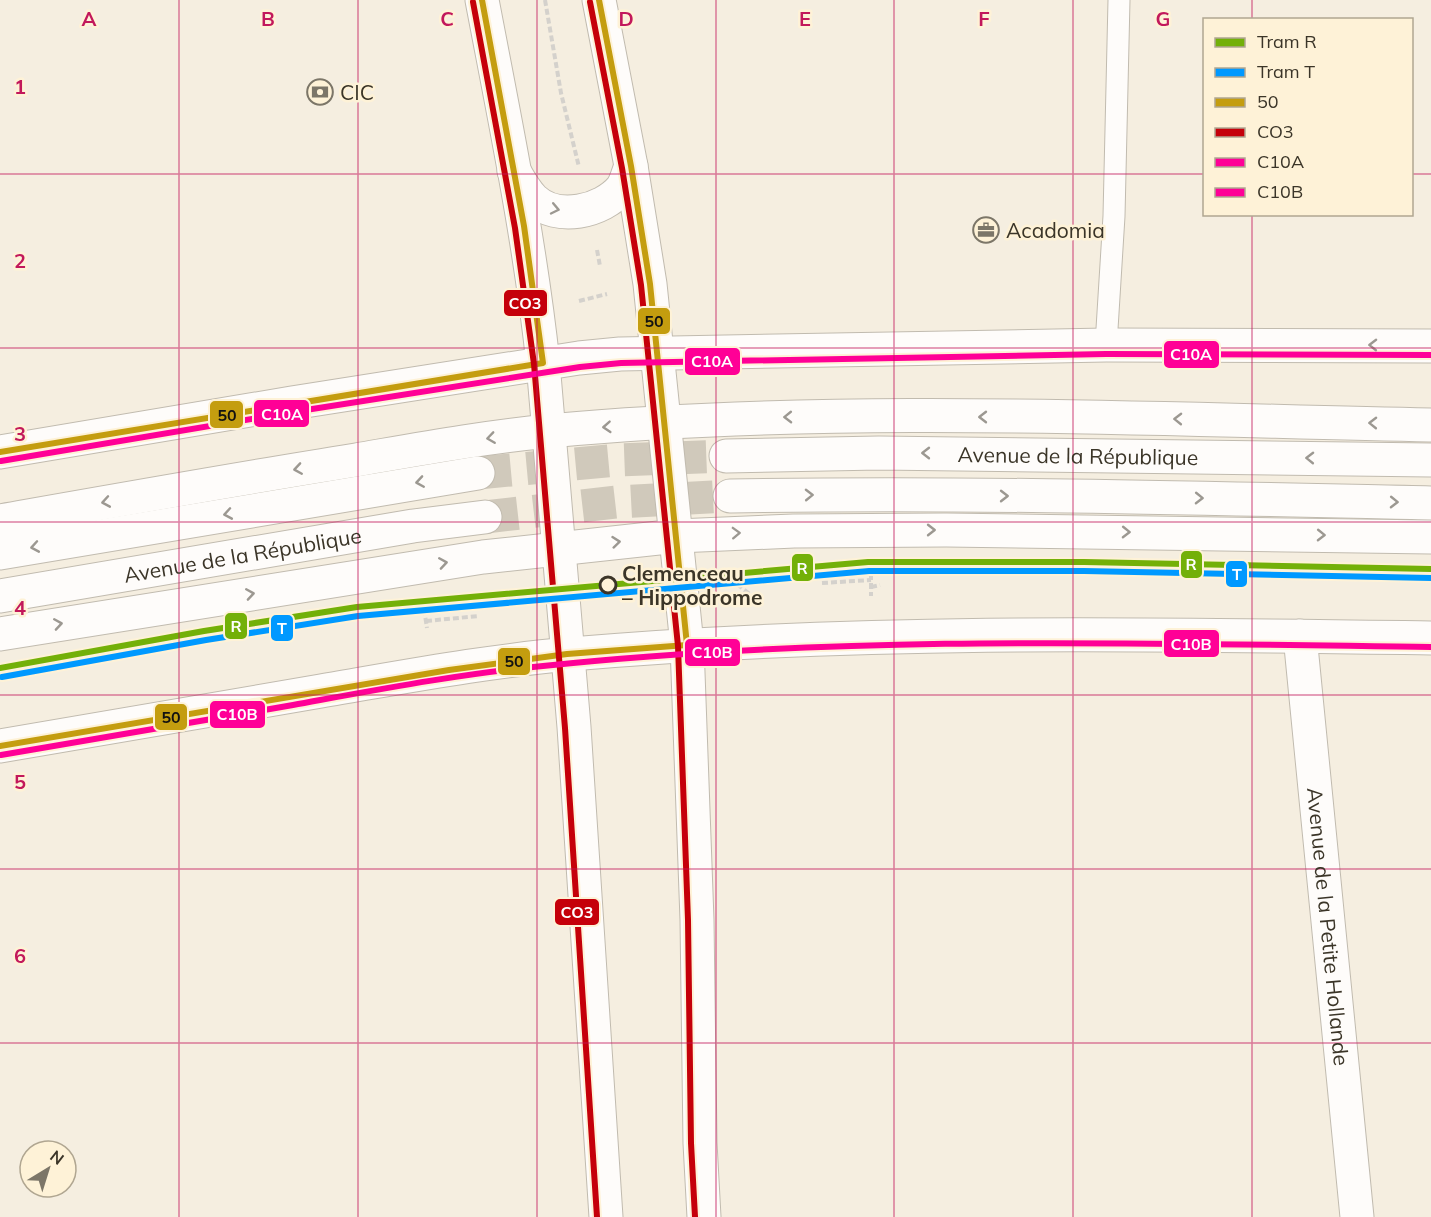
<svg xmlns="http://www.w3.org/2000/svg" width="1431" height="1217" font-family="Mulish,sans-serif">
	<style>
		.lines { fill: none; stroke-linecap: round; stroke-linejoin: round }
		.primary-tunnel { stroke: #d0c9bb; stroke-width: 33; stroke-dasharray: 33 16; stroke-linecap: butt }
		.service-casing { stroke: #c1bbaf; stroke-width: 23 }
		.minor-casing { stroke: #c1bbaf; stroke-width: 35 }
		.tertiary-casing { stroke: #c1bbaf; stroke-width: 35 }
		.secondary-casing { stroke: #c1bbaf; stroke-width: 35 }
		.primary-casing { stroke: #c1bbaf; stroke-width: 35 }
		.path { stroke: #d4d1cc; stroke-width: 4; stroke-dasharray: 6 3; stroke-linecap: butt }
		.service { stroke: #fefcfa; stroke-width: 21 }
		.minor { stroke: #fefcfa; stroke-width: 33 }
		.tertiary { stroke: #fefcfa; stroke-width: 33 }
		.secondary { stroke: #fefcfa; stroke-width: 33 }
		.primary { stroke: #fefcfa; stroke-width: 33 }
		.bus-1-casing { stroke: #fef2d7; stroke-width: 10 }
		.bus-2-casing { stroke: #fef2d7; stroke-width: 10 }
		.bus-3-casing { stroke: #fef2d7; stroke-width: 10 }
		.bus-4-casing { stroke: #fef2d7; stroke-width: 10 }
		.bus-1 { stroke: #c49d0f; stroke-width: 6 }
		.bus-2 { stroke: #c5000a; stroke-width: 6 }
		.bus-3 { stroke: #ff0096; stroke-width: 6 }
		.bus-4 { stroke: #ff0096; stroke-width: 6 }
		.tram-1-casing { stroke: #fef2d7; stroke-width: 10 }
		.tram-2-casing { stroke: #fef2d7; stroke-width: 10 }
		.tram-1 { stroke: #73b008; stroke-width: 6 }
		.tram-2 { stroke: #09f; stroke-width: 6 }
		.oneway { stroke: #9c9891 }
		.grid { fill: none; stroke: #c2185b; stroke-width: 1.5; stroke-opacity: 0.55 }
		.stop-dot { fill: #fef2d7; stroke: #3b3528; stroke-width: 3 }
		.labels { text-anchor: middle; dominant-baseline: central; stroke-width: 5; stroke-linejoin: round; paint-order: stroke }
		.poi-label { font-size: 21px; fill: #3b3528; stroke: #fef2d7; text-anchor: start }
		.street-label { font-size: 21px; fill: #3b3528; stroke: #fef2d7 }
		.stop-label { font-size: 21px; font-weight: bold; fill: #3b3528; stroke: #fef2d7; text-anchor: start }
		.grid-label { font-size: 20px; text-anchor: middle; font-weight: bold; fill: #c2185b; stroke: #fef2d7; stroke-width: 5; stroke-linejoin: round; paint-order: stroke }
		.line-badge { stroke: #fef2d7; stroke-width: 2 }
		.badge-label { font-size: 16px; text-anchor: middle; font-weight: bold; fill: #fff }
		.pale-badge-label { font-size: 16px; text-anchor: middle; font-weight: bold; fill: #111 }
	</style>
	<rect width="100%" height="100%" fill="#f5eee0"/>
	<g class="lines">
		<g class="primary-tunnel">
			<path d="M478,473L618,460L726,456"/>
			<path d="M485,517L616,502L730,496"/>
		</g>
		<g class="service-casing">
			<path id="service" d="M1106,345L1114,216L1119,0"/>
		</g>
		<g class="minor-casing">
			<g id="minor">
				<path d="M514,171C519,180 525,191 533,199C557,222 602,212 622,188C626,182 628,173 631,166"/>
				<path id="s1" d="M1300,636L1357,1217"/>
			</g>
		</g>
		<g class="tertiary-casing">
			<g id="tertiary">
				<path d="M0,452L292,403L579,358L620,354L1106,345L1431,346"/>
				<path d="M0,746C107,728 214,710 321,691C404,677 487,661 571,654C857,629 1145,634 1431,638"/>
			</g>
		</g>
		<g class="secondary-casing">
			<g id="secondary">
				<path d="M482,0C505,121 530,241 543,363L574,727L606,1217"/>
				<path d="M599,0L631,166L650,284L687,645L697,920L700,1143L704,1217"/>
			</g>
		</g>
		<g class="primary-casing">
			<g id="primary">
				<path id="s2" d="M726,456L879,453L1431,460"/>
				<path d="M730,496C963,492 1197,498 1431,503"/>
				<path d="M0,521C119,500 237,479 356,460C420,449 485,437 549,431C842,404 1137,419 1431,425"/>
				<path d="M0,553L478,473"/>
				<path id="s3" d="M0,596L413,526L485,517"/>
				<path d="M0,634L483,557L677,536L794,531L946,530L1431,537"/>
			</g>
		</g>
		<g class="path">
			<path d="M545,0L561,93L579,167"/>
			<path d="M597,250L600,266"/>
			<path d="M579,301L607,294"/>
			<path d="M871,574V596"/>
			<path d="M737,575L738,585L755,598"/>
			<path d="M822,583L871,580"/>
			<path d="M871,587L880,585"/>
			<path d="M424,609L427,628"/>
			<path d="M426,621L479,616"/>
		</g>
		<use href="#service" class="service"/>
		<use href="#minor" class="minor"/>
		<use href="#tertiary" class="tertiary"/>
		<use href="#secondary" class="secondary"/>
		<use href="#primary" class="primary"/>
		<g class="bus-1-casing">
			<g id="bus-1">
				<path d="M599,0L631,166L650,284L687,645"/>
				<path d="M0,452L543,363L524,226L482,0"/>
				<path d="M0,746L449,670L567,654L687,645"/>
			</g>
		</g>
		<g class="bus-2-casing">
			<g id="bus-2">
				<path d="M473,2L515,228L534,364L565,728L597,1217"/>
				<path d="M590,2L622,168L641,285L678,646L688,920L691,1143L695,1217"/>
			</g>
		</g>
		<g class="bus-3-casing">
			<path id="bus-3" d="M1,461L293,412L580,367L621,363L1106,354L1431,355"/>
		</g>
		<g class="bus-4-casing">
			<path id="bus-4" d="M1,755C99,738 196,722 293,705C376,690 459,674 543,666C837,635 1135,643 1431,647"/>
		</g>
		<use href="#bus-1" class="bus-1"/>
		<use href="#bus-2" class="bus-2"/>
		<use href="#bus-3" class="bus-3"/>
		<use href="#bus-4" class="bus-4"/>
		<g class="tram-1-casing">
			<path id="tram-1" d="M0,668L204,631L357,607L868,562H1084L1431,569"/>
		</g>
		<g class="tram-2-casing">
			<path id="tram-2" d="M2,677L206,640L358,616L869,571H1084L1431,578"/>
		</g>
		<use href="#tram-1" class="tram-1"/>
		<use href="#tram-2" class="tram-2"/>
	</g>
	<defs><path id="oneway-chevron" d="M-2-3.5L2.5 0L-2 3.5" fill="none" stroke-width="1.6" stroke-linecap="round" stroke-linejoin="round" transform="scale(1.5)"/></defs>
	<g class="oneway">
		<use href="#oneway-chevron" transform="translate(555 209) rotate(12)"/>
		<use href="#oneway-chevron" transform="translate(1373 345) rotate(-179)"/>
		<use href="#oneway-chevron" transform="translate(788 417) rotate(179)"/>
		<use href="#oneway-chevron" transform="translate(983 417) rotate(-180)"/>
		<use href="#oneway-chevron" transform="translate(1178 419) rotate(-179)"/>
		<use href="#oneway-chevron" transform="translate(1373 423) rotate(-179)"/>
		<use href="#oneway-chevron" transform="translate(607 427) rotate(176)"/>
		<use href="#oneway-chevron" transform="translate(491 438) rotate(172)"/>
		<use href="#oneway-chevron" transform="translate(926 453) rotate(-180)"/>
		<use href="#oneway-chevron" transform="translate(1310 458) rotate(-179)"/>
		<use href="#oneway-chevron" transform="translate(298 469) rotate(171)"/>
		<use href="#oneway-chevron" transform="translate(420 482) rotate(171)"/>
		<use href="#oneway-chevron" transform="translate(809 495) rotate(-1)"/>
		<use href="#oneway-chevron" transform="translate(1004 496)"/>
		<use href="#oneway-chevron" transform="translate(1199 498) rotate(1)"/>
		<use href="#oneway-chevron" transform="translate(106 502) rotate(170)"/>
		<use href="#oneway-chevron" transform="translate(1394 502) rotate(1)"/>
		<use href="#oneway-chevron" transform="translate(228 514) rotate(170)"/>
		<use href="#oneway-chevron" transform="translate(931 530)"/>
		<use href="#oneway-chevron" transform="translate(1126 532) rotate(1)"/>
		<use href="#oneway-chevron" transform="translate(736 533) rotate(-2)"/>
		<use href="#oneway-chevron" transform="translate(1321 535) rotate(1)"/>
		<use href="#oneway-chevron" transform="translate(616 542) rotate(-6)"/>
		<use href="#oneway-chevron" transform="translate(35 547) rotate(170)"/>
		<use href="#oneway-chevron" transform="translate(443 563) rotate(-9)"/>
		<use href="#oneway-chevron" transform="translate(250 594) rotate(-9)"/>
		<use href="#oneway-chevron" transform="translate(58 624) rotate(-9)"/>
	</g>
	<path class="grid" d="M179,0V1217M358,0V1217M537,0V1217M716,0V1217M894,0V1217M1073,0V1217M1252,0V20M0,174H1204M1412,174H1431M1252,214V1217M0,348H1431M0,522H1431M0,695H1431M0,869H1431M0,1043H1431"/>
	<defs>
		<g id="bank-ring" transform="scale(1.35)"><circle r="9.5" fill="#fef2d7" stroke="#7c7668" stroke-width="1.5"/><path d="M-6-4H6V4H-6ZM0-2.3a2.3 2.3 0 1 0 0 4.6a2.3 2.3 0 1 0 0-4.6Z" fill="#7c7668"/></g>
		<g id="office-ring" transform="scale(1.35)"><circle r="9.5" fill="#fef2d7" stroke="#7c7668" stroke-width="1.5"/><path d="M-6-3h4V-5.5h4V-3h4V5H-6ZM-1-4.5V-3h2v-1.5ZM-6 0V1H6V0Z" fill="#7c7668"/></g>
	</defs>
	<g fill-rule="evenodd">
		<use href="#bank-ring" x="320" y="92"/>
		<use href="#office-ring" x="986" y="230"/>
	</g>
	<circle class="stop-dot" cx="608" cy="585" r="8"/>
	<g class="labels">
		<g class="poi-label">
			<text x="340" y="92">CIC</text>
			<text x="1006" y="230">Acadomia</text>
		</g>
		<g class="street-label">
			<text stroke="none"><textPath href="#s2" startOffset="352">Avenue de la République</textPath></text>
			<text stroke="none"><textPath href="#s3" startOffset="246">Avenue de la République</textPath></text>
			<text stroke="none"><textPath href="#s1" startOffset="292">Avenue de la Petite Hollande</textPath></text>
		</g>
		<g class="stop-label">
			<text x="622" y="573">Clemenceau<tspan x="622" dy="24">– Hippodrome</tspan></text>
		</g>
	</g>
	<g class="grid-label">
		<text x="89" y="26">A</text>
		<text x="268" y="26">B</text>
		<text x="447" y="26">C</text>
		<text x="626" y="26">D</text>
		<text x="805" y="26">E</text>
		<text x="984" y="26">F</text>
		<text x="1163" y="26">G</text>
		<text x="20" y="94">1</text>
		<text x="20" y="268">2</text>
		<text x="20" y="441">3</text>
		<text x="20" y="615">4</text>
		<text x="20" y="789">5</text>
		<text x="20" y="963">6</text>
	</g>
	<g class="line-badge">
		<rect x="503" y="289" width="45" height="28" rx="6" fill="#c5000a"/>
		<rect x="637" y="307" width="34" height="28" rx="6" fill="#c49d0f"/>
		<rect x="1163" y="340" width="57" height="29" rx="6" fill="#ff0096"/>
		<rect x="684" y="347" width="57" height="29" rx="6" fill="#ff0096"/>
		<rect x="253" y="399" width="57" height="29" rx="6" fill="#ff0096"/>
		<rect x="209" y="400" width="35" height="29" rx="6" fill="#c49d0f"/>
		<rect x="1180" y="550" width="23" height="29" rx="6" fill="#73b008"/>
		<rect x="791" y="553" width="23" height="29" rx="6" fill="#73b008"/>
		<rect x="1225" y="560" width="23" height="28" rx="6" fill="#09f"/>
		<rect x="224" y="612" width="24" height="28" rx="6" fill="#73b008"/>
		<rect x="270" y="614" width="24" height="28" rx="6" fill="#09f"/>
		<rect x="1163" y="629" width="57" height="29" rx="6" fill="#ff0096"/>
		<rect x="684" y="638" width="57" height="29" rx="6" fill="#ff0096"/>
		<rect x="497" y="647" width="34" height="29" rx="6" fill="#c49d0f"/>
		<rect x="209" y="700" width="57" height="29" rx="6" fill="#ff0096"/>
		<rect x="154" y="703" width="34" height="28" rx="6" fill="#c49d0f"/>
		<rect x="554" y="898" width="46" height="28" rx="6" fill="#c5000a"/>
	</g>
	<g class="badge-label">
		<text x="525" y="309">CO3</text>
		<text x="1191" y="360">C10A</text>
		<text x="712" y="367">C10A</text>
		<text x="282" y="420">C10A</text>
		<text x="1191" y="570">R</text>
		<text x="802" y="574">R</text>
		<text x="1237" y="580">T</text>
		<text x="236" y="632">R</text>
		<text x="282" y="634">T</text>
		<text x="1191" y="650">C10B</text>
		<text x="712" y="658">C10B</text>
		<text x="237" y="720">C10B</text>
		<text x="577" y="918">CO3</text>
	</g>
	<g class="pale-badge-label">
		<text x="654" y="327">50</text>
		<text x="227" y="421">50</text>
		<text x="514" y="667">50</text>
		<text x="171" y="723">50</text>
	</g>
	<rect x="1203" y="18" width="210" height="198" fill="#fef2d7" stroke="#b0a691" stroke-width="1.5"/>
	<rect x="1215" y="38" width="30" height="9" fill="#73b008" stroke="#b0a691" stroke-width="1.5"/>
	<text x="1257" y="48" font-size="18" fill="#3b3528">Tram R</text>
	<rect x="1215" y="68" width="30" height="9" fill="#0099ff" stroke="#b0a691" stroke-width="1.5"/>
	<text x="1257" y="78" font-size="18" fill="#3b3528">Tram T</text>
	<rect x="1215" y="98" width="30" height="9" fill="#c49d0f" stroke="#b0a691" stroke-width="1.5"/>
	<text x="1257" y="108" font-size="18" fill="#3b3528">50</text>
	<rect x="1215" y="128" width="30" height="9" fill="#c5000a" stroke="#b0a691" stroke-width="1.5"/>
	<text x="1257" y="138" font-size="18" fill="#3b3528">CO3</text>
	<rect x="1215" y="158" width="30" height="9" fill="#ff0096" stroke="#b0a691" stroke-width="1.5"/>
	<text x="1257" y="168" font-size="18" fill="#3b3528">C10A</text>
	<rect x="1215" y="188" width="30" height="9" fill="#ff0096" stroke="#b0a691" stroke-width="1.5"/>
	<text x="1257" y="198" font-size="18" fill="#3b3528">C10B</text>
	<g transform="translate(48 1169) rotate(38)"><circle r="28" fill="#fef2d7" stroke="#b0a691" stroke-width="1.5"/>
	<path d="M0-4.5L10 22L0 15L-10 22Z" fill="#7c7668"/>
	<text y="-9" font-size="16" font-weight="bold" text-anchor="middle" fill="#3b3528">N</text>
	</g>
</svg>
